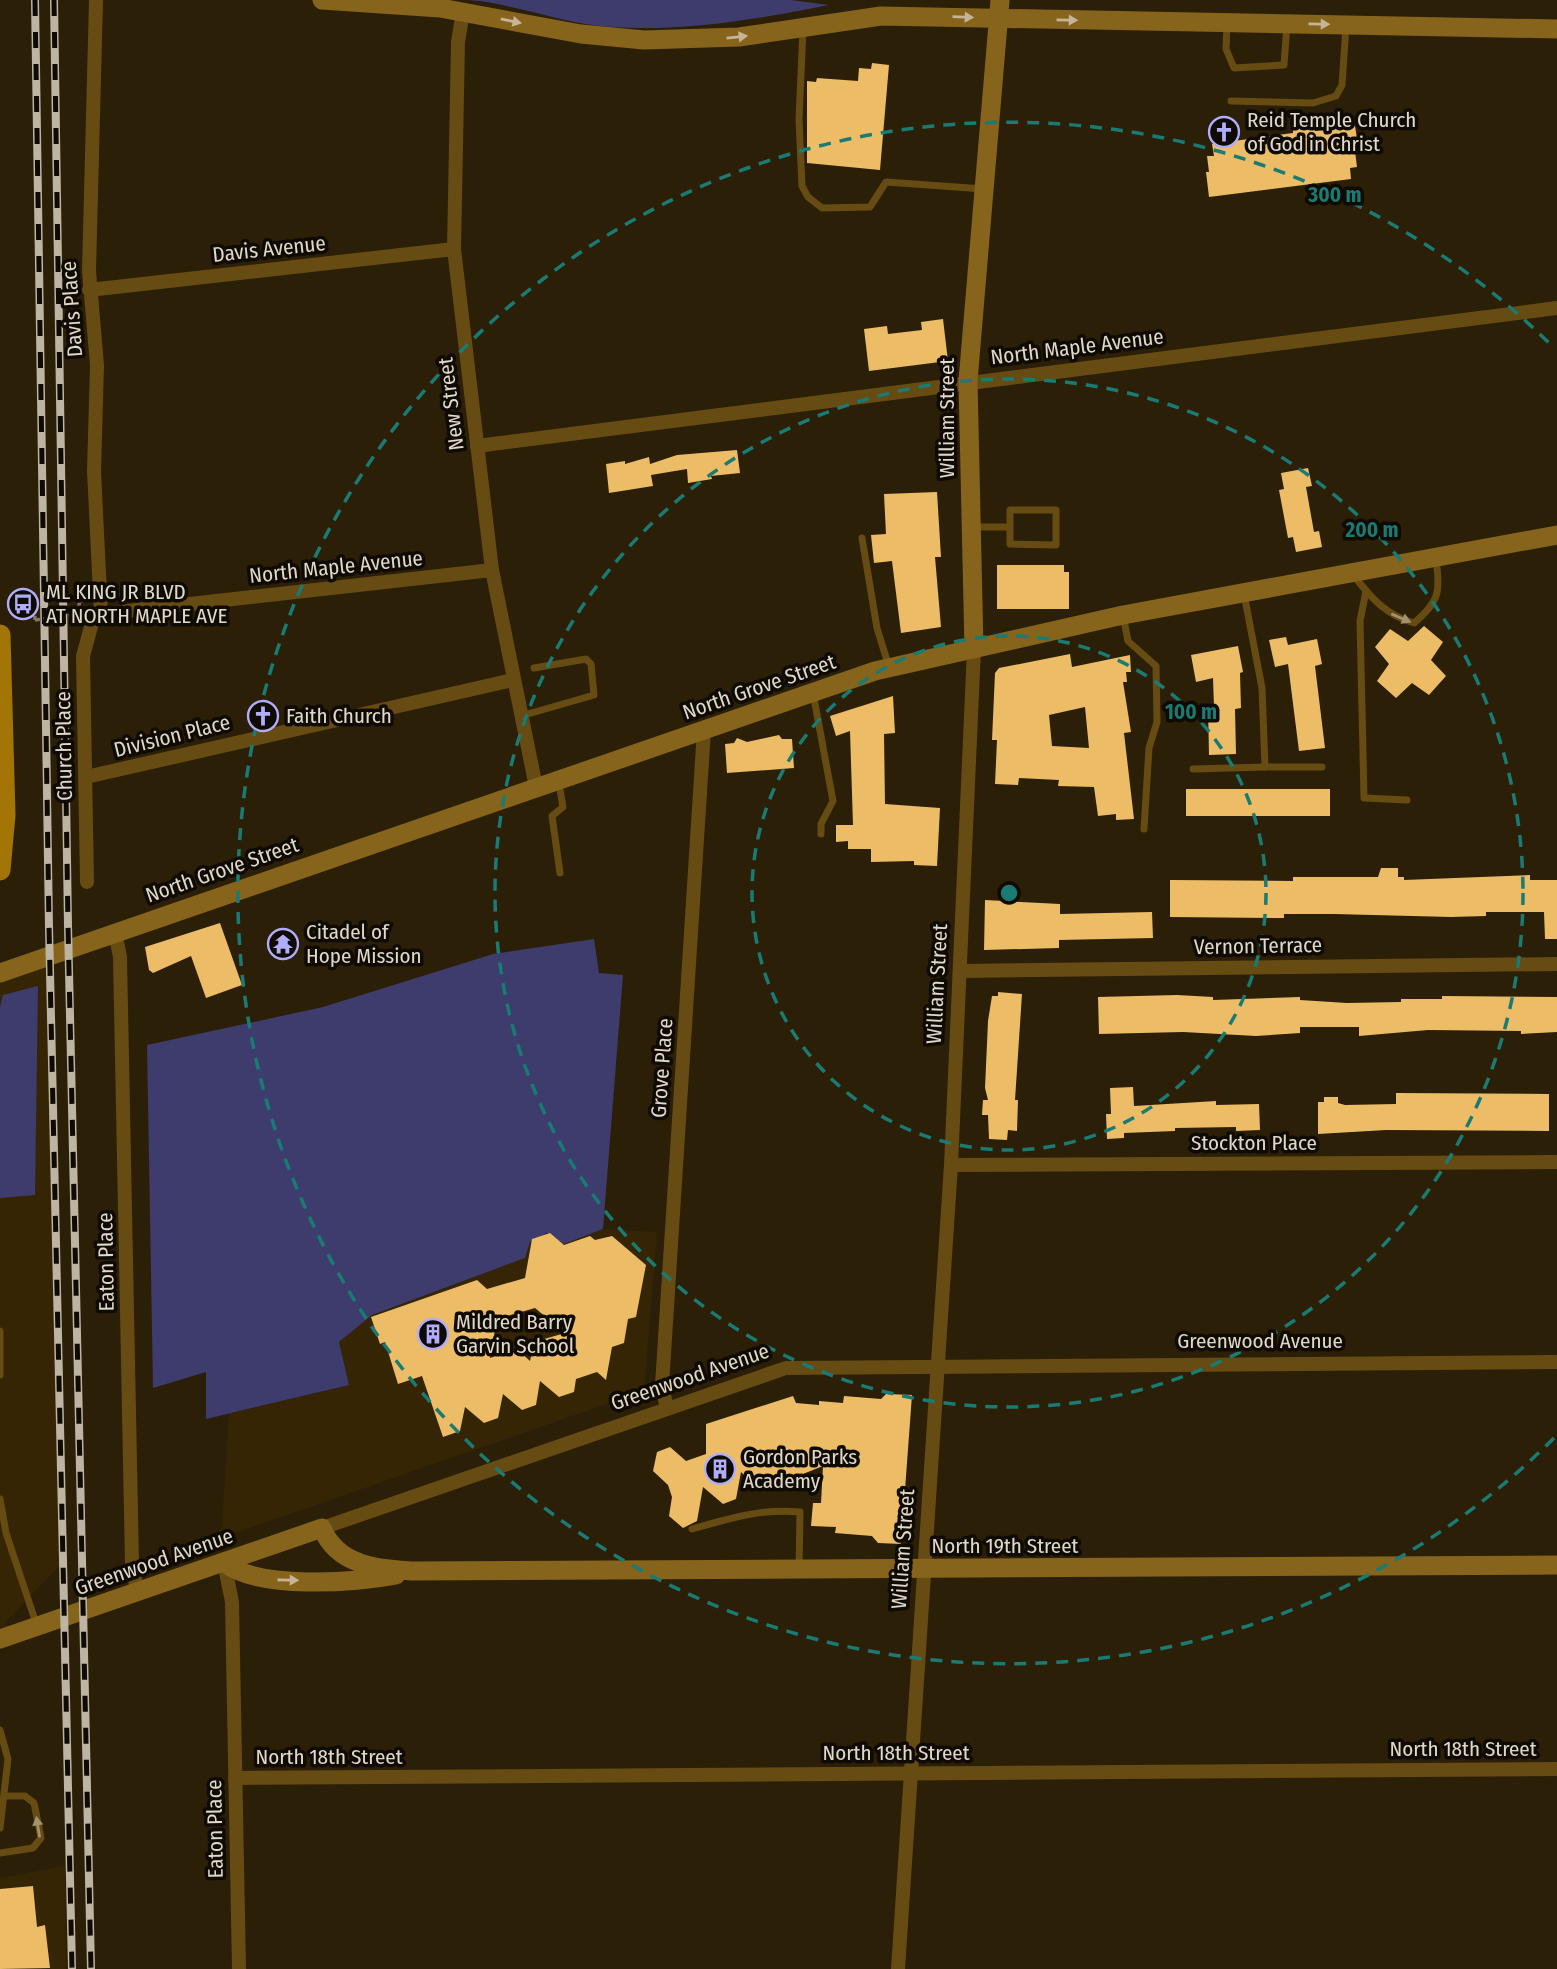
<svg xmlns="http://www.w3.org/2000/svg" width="1557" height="1969" font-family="'Fira Sans Condensed',sans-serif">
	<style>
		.built { fill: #352504 }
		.green { fill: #3e3b6d }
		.building { fill: #ecbd66; fill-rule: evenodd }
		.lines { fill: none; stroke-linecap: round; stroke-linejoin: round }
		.path { stroke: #827764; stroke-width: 3.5; stroke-dasharray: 5 3.5; stroke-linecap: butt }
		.lane { stroke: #664b12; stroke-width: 7 }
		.street { stroke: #664b12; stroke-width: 14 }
		.secondary { stroke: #86641b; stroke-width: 19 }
		.primary { stroke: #a27506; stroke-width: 21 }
		.rail-casing { stroke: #bdb4a4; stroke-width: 8 }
		.rail { stroke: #0f0a03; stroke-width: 5; stroke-dasharray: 16; stroke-linecap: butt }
		.path-bridge { stroke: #827764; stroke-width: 3.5; stroke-dasharray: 5 3.5; stroke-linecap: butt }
		.oneway { fill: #c5b596 }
		.oneway2 { fill: #a3926e }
		.ring { fill: none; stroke: #197b73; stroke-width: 3.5; stroke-dasharray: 12 9 }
		.labels { text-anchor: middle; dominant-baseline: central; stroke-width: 7; stroke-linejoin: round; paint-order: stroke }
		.poi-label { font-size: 21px; fill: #e0d8ca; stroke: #0f0a03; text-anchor: start }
		.street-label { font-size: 21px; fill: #e0d8ca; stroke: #0f0a03 }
		.centre { fill: #197b73; stroke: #0f0a03; stroke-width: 3.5 }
		.ring-label { font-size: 21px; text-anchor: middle; font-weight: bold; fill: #197b73; stroke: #0f0a03; stroke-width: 7; stroke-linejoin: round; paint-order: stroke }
	</style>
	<rect width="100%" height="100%" fill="#2c1f07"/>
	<g class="built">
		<path d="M50,960L62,1563L3,1625L34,1627L0,1636V974Z"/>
		<path d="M603,1229L657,1232L644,1391L221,1538L229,1414L349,1385L339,1342L372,1315L525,1258L530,1242L548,1233L564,1244Z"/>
		<path d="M65,1866L66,1969H0V1878Z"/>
	</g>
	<g class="green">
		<path d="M469,0H791L829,5C758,19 683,32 611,27C563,24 517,4 469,0Z"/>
		<path d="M594,939L599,973L623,975L603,1229L564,1244L547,1233L530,1242L525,1258L372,1315L339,1342L349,1385L206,1419V1372L153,1388L147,1045L323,1007L493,954Z"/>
		<path d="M38,986L35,1195L0,1198V1007L3,995Z"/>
	</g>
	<g class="building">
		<path d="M872,63L889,65L880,170L807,163V81L816,82L817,78L858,81L859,68L871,69Z"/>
		<path d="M1314,126L1315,131L1355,126L1359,151H1355L1357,167L1350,168L1351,179L1209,197L1206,172H1209L1207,156H1214L1212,144L1293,133V129Z"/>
		<path d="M943,319L948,361L869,371L864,329L887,326L888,334L922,330L921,322Z"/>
		<path d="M737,450L740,473L711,476L712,479L688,483L687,469L651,475L653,486L609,493L606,464L625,461V464L649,457L650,464L677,455Z"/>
		<path d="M1308,468L1312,486L1306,487L1314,532L1319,531L1322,547L1296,552L1293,537L1288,538L1279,490L1284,489L1281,473Z"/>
		<path d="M937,492L941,557H935L941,627L901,633L892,561L874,563L871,535L886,534L884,494Z"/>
		<path d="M997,565H1064V572H1069V609H997Z"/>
		<path d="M1424,626L1443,642L1431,660L1446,676L1429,695L1412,683L1396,698L1377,681L1389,664L1375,647L1390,629L1408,641Z"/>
		<path d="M1286,637L1288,645L1317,639L1322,664L1315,666L1325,748L1299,751L1288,664L1275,667L1269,640Z"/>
		<path d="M1238,646L1243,672L1240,673L1241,708L1235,709L1236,754L1209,755L1208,707H1214L1213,678L1196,682L1191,655Z"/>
		<path d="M1070,654L1072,667L1130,655L1131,672H1126L1127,682H1123L1131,732L1124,733L1134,819L1116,820V814L1098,816L1094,787L1058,786L1059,780L1019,778L1018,785L995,784L997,740H992L995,673L999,668ZM1085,707L1089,748L1052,746L1049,715Z"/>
		<path d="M893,696L895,733L884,734L885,804L940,808L937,866L914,865V861L871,862V849H848V841L836,842V825H853L850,731L836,736L830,716Z"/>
		<path d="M779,735L782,739H792L794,768L727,773L725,744L734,743L737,738L747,742Z"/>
		<rect x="1186" y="789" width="144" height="27"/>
		<path d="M1381,868H1398V877H1404V880L1530,875V880H1557V939H1545L1544,912H1486V916L1451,917L1334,914H1284V918L1170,917V880L1293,881V877H1378Z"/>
		<path d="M985,900L1060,904V914L1152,912L1153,938L1059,940V948L984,950Z"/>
		<path d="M220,923L242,985L206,998L191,956L153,973L149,970L145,947Z"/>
		<path d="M998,992L1022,994L1015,1100H1018L1017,1131L1008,1130L1007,1140L989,1139L988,1115H982L983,1100H988L985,1088L988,1021L992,996H998Z"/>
		<path d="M1177,995L1213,997V1000L1300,997V1000L1347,1003L1401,1002V999H1442V996L1557,997V1032L1521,1034V1031L1428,1030L1359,1036V1027H1300V1033L1256,1036L1183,1032L1099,1034L1098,997Z"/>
		<path d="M1133,1087L1134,1106L1216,1101V1105L1259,1104L1260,1130L1236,1131V1127L1175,1128V1131L1124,1133V1138L1107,1139L1106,1114H1111L1110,1088Z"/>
		<path d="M1396,1093L1549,1094V1131L1386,1130L1318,1134V1102H1324V1097H1338V1103L1345,1105L1396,1104Z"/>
		<path d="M550,1233L564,1245L590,1236L595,1240L612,1236L646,1265L636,1317L628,1319L624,1343L612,1347L606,1380L597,1372L576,1379L574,1392L559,1397L540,1381L536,1405L522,1410L503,1394L498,1418L484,1423L465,1407L460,1431L443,1437L422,1376L398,1384L385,1342L380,1344L371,1317L477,1280L487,1289L525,1278L532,1239ZM535,1308L565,1333L534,1342L530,1361L517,1349L490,1358L497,1319Z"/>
		<path d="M886,1394L912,1395L901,1544L878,1543L872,1536L835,1533L836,1527L811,1526L813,1503H821L823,1466L760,1491L741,1472L736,1499L723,1504L703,1487L697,1521L683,1528L669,1516L672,1497L668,1485L653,1471L657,1452L670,1447L686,1461L706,1454V1424L793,1396L796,1403L819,1405V1401L843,1403L844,1396L881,1399Z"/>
		<path d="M33,1886L37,1927L45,1925L50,1968L0,1969V1889Z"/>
	</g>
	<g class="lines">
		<g class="path">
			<path d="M22,593L34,594L35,620"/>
			<path d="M80,616L79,601L87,600"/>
		</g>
		<g class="lane">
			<path d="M1227,23L1226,49L1234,68L1284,65L1287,24"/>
			<path d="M803,29L799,119L802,186L808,197L822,208L870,207L886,182L984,189"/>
			<path d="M1231,101L1313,103L1336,96L1342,85L1346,26"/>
			<path d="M972,527H1010V544L1056,545V510H1010V527"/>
			<path d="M862,538L877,628L889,667"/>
			<path d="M1354,576C1372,599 1386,615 1414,623C1440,601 1440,592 1436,559"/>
			<path d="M1366,591L1360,621L1364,798L1407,800"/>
			<path d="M1244,594L1262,688L1265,767H1322"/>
			<path d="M1123,615L1128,641L1156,666L1157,722L1149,748L1144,829"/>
			<path d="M813,693L833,801L821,824V834"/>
			<path d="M521,716L594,695L591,664L586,659L534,668"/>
			<path d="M1193,769L1265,767"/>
			<path d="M559,784L563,807L552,816L560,873"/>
			<path d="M0,1331V1375"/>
			<path d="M0,1499L6,1533L37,1626"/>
			<path d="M692,1529C728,1519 762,1508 800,1512L799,1569"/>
			<path d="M0,1730L8,1759L0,1828"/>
			<path d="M0,1853L33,1848L41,1838L34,1803L25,1796H5"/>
		</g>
		<g class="street">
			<path d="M96,0L89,271L97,365L94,471L101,614"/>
			<path d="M463,12L458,42L454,249L492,570L536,787"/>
			<path d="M89,290L454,249"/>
			<path d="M477,446L1557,308"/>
			<path d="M101,614L492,570"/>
			<path d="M86,777L513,680"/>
			<path d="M87,882L83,656L92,623L101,614"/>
			<path d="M115,932L120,957L132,1564L137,1591"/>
			<path d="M960,971L1557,964"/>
			<path d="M951,1165L1557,1162"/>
			<path d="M667,1409L662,1385L704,730"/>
			<path d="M322,1528L786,1368L1557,1362"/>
			<path d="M224,1562L232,1602L239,1969"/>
			<path d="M235,1778L1557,1769"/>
			<path d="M898,1969L951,1165L974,649"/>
		</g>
		<g class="secondary">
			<path d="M322,0L440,8L581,34L644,40L739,37L881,16L1557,29"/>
			<path d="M974,649L968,381L1000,0"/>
			<path d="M0,973L875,671L1123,615L1557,535"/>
			<path d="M224,1562C256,1590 356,1583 396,1575"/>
			<path d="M0,1639L322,1528C337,1565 376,1569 412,1571L1557,1565"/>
		</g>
		<path class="primary" d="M0,635L5,815L0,870"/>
		<g class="rail-casing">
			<g id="rail">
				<path d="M35,0L49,926L72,1969"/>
				<path d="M54,0L68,925L91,1969"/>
			</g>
		</g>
		<use href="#rail" class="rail"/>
		<path class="path-bridge" d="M35,620L74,615"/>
	</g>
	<defs><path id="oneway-solid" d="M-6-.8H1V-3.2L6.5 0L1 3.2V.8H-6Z" transform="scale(1.75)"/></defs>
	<g class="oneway">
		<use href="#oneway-solid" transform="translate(963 17) rotate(2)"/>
		<use href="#oneway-solid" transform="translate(1067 20) rotate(1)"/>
		<use href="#oneway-solid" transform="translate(511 21) rotate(12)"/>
		<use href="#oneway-solid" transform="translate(1319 24) rotate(1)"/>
		<use href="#oneway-solid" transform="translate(737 37) rotate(-6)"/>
		<use href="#oneway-solid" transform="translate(288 1580) rotate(1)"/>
	</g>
	<g class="oneway2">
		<use href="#oneway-solid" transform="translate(1401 618) rotate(23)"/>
		<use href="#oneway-solid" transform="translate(38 1827) rotate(-99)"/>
	</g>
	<g class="ring">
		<circle cx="1009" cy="893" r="257"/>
		<circle cx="1009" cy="893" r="514"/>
		<path d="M1554 1438A771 771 0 1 1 1554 348"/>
	</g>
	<defs>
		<g id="church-ring" transform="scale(1.575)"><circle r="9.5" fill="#0f0a03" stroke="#b0aefa" stroke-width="1.5"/><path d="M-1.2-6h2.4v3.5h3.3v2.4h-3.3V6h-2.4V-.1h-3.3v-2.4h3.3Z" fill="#b0aefa"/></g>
		<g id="bus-ring" transform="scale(1.575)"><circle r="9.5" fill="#0f0a03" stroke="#b0aefa" stroke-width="1.5"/><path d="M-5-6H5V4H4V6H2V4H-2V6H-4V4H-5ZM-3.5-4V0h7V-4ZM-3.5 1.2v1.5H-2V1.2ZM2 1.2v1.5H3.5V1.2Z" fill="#b0aefa"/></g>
		<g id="temple-ring" transform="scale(1.575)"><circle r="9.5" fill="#0f0a03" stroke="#b0aefa" stroke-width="1.5"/><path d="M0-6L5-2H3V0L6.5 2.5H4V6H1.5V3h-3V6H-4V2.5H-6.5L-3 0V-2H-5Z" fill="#b0aefa"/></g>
		<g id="building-ring" transform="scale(1.575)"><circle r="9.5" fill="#0f0a03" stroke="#b0aefa" stroke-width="1.5"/><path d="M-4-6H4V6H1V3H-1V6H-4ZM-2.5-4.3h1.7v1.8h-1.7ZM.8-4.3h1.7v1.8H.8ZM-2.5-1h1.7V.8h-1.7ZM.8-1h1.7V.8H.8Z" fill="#b0aefa"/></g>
	</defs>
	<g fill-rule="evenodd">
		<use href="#church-ring" x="1224" y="132"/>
		<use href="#bus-ring" x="23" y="604"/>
		<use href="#church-ring" x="263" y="716"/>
		<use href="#temple-ring" x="283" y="944"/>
		<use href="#building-ring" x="433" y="1334"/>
		<use href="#building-ring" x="720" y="1469"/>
	</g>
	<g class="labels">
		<g class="poi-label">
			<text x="1247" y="120">Reid Temple Church<tspan x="1247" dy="24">of God in Christ</tspan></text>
			<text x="46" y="592">ML KING JR BLVD<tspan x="46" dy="24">AT NORTH MAPLE AVE</tspan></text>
			<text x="286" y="716">Faith Church</text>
			<text x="306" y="932">Citadel of<tspan x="306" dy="24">Hope Mission</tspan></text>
			<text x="456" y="1322">Mildred Barry<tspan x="456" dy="24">Garvin School</tspan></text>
			<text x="743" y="1457">Gordon Parks<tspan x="743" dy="24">Academy</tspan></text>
		</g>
		<g class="street-label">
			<text transform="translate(269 249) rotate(-6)">Davis Avenue</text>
			<text transform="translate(72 309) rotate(-94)">Davis Place</text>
			<text transform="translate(1077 347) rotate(-7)">North Maple Avenue</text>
			<text transform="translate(451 404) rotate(-97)">New Street</text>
			<text transform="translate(947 418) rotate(-90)">William Street</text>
			<text transform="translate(336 567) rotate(-6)">North Maple Avenue</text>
			<text transform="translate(759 687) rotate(-19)">North Grove Street</text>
			<text transform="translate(172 736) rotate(-14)">Division Place</text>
			<text transform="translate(64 746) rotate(-91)">Church Place</text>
			<text transform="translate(222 870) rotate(-19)">North Grove Street</text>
			<text transform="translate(1258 946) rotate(-1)">Vernon Terrace</text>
			<text transform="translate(937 984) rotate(-87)">William Street</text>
			<text transform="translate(662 1068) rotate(-86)">Grove Place</text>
			<text x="1254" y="1143">Stockton Place</text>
			<text transform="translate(106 1262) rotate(-91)">Eaton Place</text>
			<text x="1260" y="1341">Greenwood Avenue</text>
			<text transform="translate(690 1377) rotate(-19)">Greenwood Avenue</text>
			<text x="1005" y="1546">North 19th Street</text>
			<text transform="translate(903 1549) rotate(-86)">William Street</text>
			<text transform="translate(154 1562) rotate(-19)">Greenwood Avenue</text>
			<text x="1463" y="1749">North 18th Street</text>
			<text x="896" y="1753">North 18th Street</text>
			<text x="329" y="1757">North 18th Street</text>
			<text transform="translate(215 1829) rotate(-91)">Eaton Place</text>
		</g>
	</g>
	<circle cx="1009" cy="893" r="10" class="centre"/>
	<g class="ring-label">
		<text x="1335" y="202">300 m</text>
		<text x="1372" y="537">200 m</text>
		<text x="1191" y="719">100 m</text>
	</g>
</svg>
